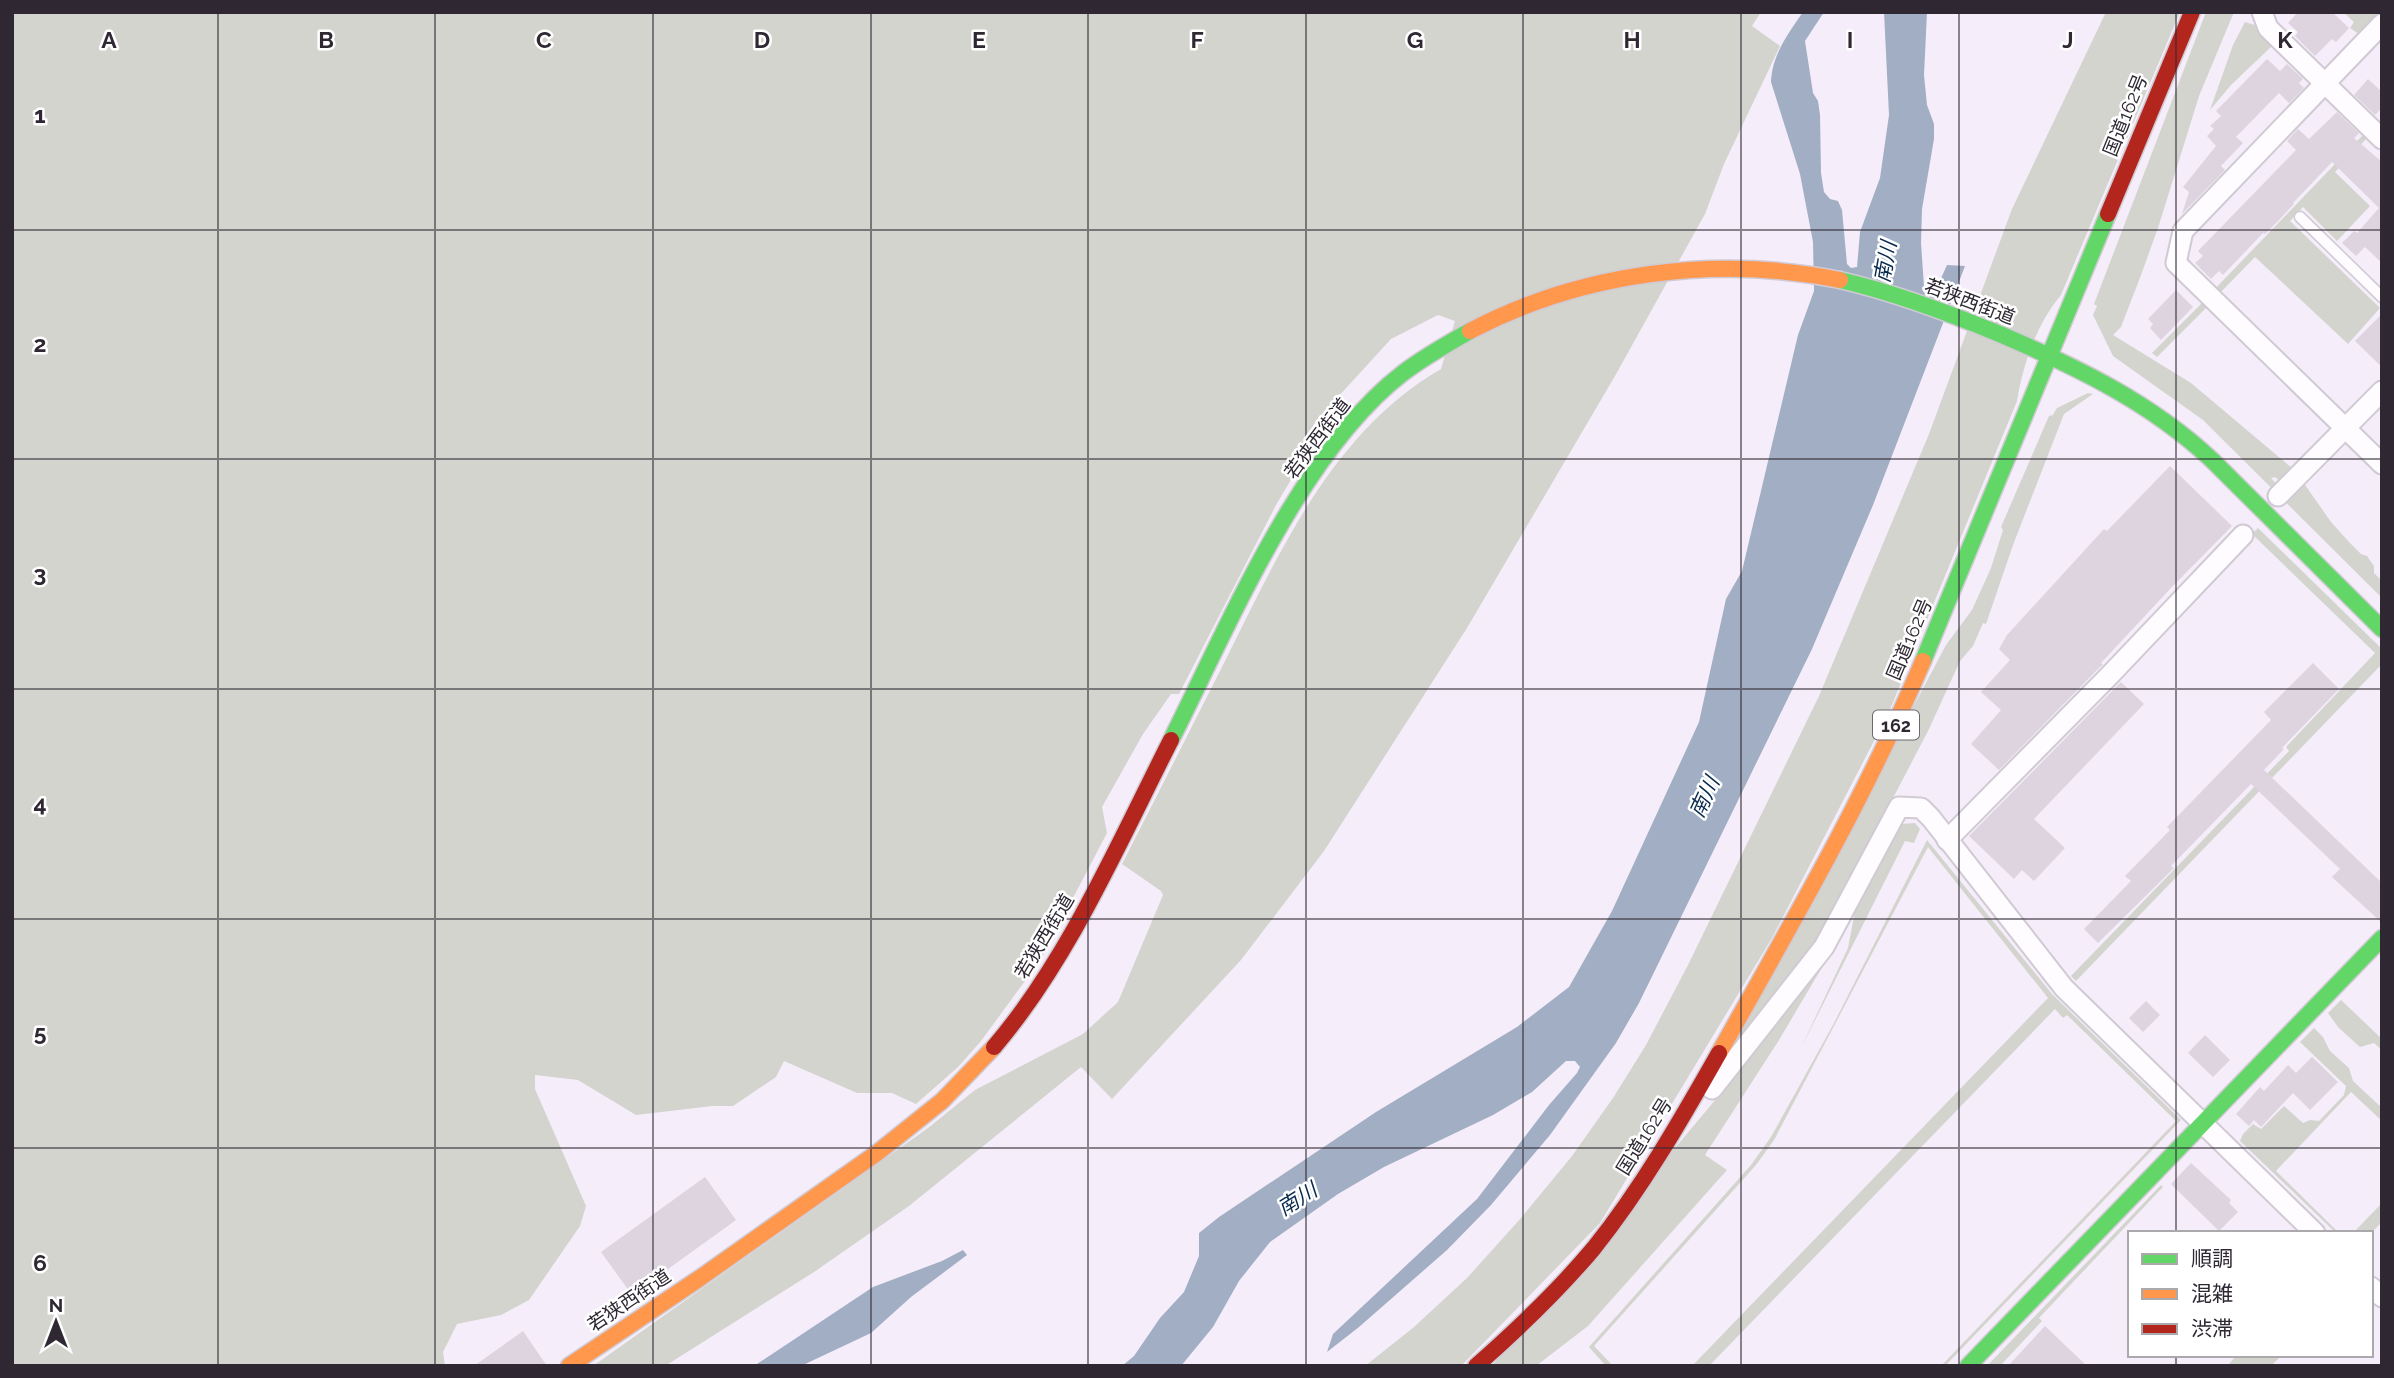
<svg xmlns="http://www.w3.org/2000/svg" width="2394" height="1378" font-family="Raleway,'Noto Sans JP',sans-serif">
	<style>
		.green { fill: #d3d4ce }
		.water { fill: #a2aec4 }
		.building { fill: #ded4df }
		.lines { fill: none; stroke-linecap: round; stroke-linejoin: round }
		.lane-casing { stroke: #d0cad4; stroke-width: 13 }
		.street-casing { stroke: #d0cad4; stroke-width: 23 }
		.fast-casing { stroke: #d0cad4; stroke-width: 19 }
		.slow-casing { stroke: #d0cad4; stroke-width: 19 }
		.jam-casing { stroke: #d0cad4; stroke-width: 19 }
		.lane { stroke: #fefcfe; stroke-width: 10 }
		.street { stroke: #fefcfe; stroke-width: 19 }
		.fast { stroke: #63d668; stroke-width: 16 }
		.slow { stroke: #ff974d; stroke-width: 16 }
		.jam { stroke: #b3261e; stroke-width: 16 }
		.grid { fill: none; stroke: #2f2833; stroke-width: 2; stroke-opacity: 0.55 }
		.labels { text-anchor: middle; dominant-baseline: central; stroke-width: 5; stroke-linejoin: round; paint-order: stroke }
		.shield { fill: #fff; stroke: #6d6870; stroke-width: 2 }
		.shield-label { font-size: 18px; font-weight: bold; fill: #2f2833 }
		.street-label { font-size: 19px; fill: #2f2833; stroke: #fff }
		.water-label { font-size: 21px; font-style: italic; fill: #092a4e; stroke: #fff }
		.grid-label { font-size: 23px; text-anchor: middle; font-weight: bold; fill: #2f2833; stroke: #fff; stroke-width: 5; stroke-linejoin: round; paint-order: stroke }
	</style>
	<rect width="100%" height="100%" fill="#f5edf9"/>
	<g class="green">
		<path d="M12,12H1761L1752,26L1780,46L1724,164L1705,214L1615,376L1467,628L1324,851L1241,960L1112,1099L1081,1067L909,1206L814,1272L665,1366H593L928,1128L975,1090L1083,1034L1118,1002L1163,895L1161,891L1122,864C1157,796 1191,728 1226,659C1279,553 1333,431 1441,369L1455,321L1438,315L1391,339L1316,421L1292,462V478L1276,505L1179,694H1171L1143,734L1102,807L1107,833L1041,959L981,1041L958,1067L916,1104L892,1093H857L784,1061L776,1077L733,1106H712L636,1115L578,1080L535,1075V1089L586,1206L580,1226L529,1300L501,1315L457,1324L443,1352L445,1366H12Z"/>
		<path d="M2106,12H2180L2061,295C2037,323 2023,364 2017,401L1889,712L1772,938L1600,1223L1461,1366H1365L1414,1327L1467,1278L1521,1218L1572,1156L1613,1098L1646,1045L1688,965L1819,696L1929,434L2012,209Z"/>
		<path d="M2206,12H2234L2199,96L2158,228L2141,275L2121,327L2113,335L2191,383L2292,468L2280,481L2275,477L2271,478L2288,497L2303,482L2331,522L2350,543L2361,554L2367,556L2374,566V573L2382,581V598L2203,420L2113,356L2093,315L2097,306L2094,304Z"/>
		<path d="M2343,12H2375L2377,15L2359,34L2350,28L2354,22Z"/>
		<path d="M2245,22L2255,25L2257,31L2272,46L2231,85L2210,110L2233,45Z"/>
		<path d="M2363,135L2367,138L2335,172L2370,206L2337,241L2303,207L2290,221L2380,308L2348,344L2255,257L2216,297L2211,293Z"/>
		<path d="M2204,301L2209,305L2157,357L2152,353Z"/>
		<path d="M2088,393L2093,394L2064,414L2013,545L1986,624L1983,623L1973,646L1960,661L1929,729L1815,948L1724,1064L1946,645L1972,610L1991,568L2003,530L2001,527L2049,416L2053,415L2057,408Z"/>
		<path d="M2258,528L2382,649V664L2076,981L2071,976L2289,751L2286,747L2375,653L2252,534Z"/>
		<path d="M1915,823L1920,829L1914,843L1905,841L1801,1048L1848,948L1856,906L1893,833L1901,824Z"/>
		<path d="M1927,840L2052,994L2181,1120L1945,1366H1941L2176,1121L2067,1015L2063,1018L2055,1009L1709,1366H1692L2048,998L1928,847L1774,1140L1756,1165L1594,1346L1613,1366H1606L1589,1347L1751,1165L1771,1137L1833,1025Z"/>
		<path d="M1824,964L1779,1040L1705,1155L1727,1170L1588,1326L1536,1366H1492L1732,1080L1820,965Z"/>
		<path d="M2341,1000L2382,1039V1050L2374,1043L2360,1047L2338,1027L2328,1013Z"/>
		<path d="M2314,1028L2323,1037L2330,1051L2349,1068L2353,1081L2382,1108V1121L2351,1092L2276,1171L2339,1233H2336L2240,1141L2243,1134L2253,1124L2261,1129L2284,1106L2303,1123L2310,1120L2319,1121L2344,1095L2346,1086L2300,1042Z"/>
		<path d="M2161,1185L2163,1187L2039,1318L2042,1321L2000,1366H1987Z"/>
		<path d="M2382,1203V1222L2371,1233H2353Z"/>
		<path d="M2237,1355H2282L2271,1366H2227Z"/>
	</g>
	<g class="water">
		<path d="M1803,12H1824L1805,41L1813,93L1818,101L1820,115L1821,173L1824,192L1830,199L1838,201L1842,210L1847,264L1851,268L1857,267L1860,232L1880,178L1889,115L1884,12H1927L1924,75L1927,105L1934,124V139L1922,209L1921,243L1924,287L1931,291L1938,285L1947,265L1965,266L1873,505L1812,649L1639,1003L1616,1043L1550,1135L1491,1205L1447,1250L1359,1327L1327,1352L1333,1334L1477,1199L1549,1105L1577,1073L1580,1067L1575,1061H1566L1532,1092L1493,1115L1384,1167L1338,1194L1270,1242L1239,1281L1213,1327L1181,1366H1122L1134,1356L1160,1318L1184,1292L1199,1256V1233L1219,1217L1376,1112L1517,1027L1569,987L1612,911L1699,722L1726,599L1742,571L1798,335L1814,291L1813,242L1800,174L1771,82C1772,55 1788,34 1803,12Z"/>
		<path d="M963,1250L967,1255L911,1297L871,1333L801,1366H754L873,1287L942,1261Z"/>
	</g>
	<g class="building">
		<path d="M2298,12H2332L2349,28L2336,42L2332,39L2315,56L2295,36L2298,32L2288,23Z"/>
		<path d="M2267,59L2280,71L2287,64L2303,79L2299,83L2304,88L2289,103L2279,93L2236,137L2243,143L2221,166L2225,170L2182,214L2189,192L2183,187L2216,146L2207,136L2214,129L2210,126L2221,116L2216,111Z"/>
		<path d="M2368,79L2382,92V108L2375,115L2354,95Z"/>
		<path d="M2337,112L2359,133L2354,138L2382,162V263L2365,247L2356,256L2342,243L2354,231L2357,233L2379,208L2332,162L2293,203L2294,204L2280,219L2265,234L2263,233L2223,275L2219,271L2211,279L2195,263L2203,256L2198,251L2296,150L2287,141L2298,129L2309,139Z"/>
		<path d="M2176,290L2193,307L2161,340L2150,328L2153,324L2148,319Z"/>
		<path d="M2382,314V367L2355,341Z"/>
		<path d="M2170,466L2232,526L2170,589L2101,663L2103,665L2100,667L1999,770L1971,744L2001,710L1981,692L2010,660L1999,649L2007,635L2104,529L2107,531Z"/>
		<path d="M2313,663L2339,689L2282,748L2284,749L2264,770L2382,883V923L2332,877L2340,869L2251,784L2171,866L2174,868L2098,943L2084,929L2131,881L2125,876L2170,830L2167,827L2271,720L2264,712Z"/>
		<path d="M2121,682L2144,704L2034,819L2065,848L2034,881L2022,870L2014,879L1969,836Z"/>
		<path d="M2146,1001L2160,1015L2143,1032L2129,1018Z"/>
		<path d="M2205,1035L2230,1060L2213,1077L2188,1053Z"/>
		<path d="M2312,1057L2338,1082L2310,1110L2293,1093L2261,1127L2254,1120L2249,1126L2236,1114L2260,1087L2264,1091L2288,1065L2296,1073Z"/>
		<path d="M2191,1163L2231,1200L2229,1203L2238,1212L2219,1231L2171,1184Z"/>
		<path d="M705,1177L736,1220L632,1295L601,1252Z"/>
		<path d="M2045,1326L2087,1366H2008Z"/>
		<path d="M523,1331L547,1366H474Z"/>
	</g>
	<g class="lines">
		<g class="lane-casing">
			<path id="lane" d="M2300,217L2382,297"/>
		</g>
		<g class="street-casing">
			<g id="street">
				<path d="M2262,12L2268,28L2382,139"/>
				<path d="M2382,24L2183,231L2176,263L2382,464"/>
				<path d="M2278,496L2382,391"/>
				<path d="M1947,840L2109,676L2243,535"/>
				<path d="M1712,1089L1824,947L1899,807L1921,808L1931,818L2064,988L2315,1233"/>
				<path d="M2371,1287L2382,1297"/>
			</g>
		</g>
		<g class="fast-casing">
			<g id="fast">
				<path d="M1840,280C1896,293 1949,313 2002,335C2079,368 2151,403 2212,460L2382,629"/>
				<path d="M1923,661L2108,214"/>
				<path d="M1171,740C1229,625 1300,452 1403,373C1424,357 1447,344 1470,331"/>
				<path d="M1968,1366L2382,938"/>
			</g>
		</g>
		<g class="slow-casing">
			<g id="slow">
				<path d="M1470,331C1582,272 1717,255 1840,280"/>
				<path d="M1719,1053C1791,925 1866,796 1923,661"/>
				<path d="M569,1366L700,1278L877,1153L942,1101L994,1047"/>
			</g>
		</g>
		<g class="jam-casing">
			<g id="jam">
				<path d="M2108,214L2192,12"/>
				<path d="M994,1047C1069,959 1119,842 1171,740"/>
				<path d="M1476,1366C1518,1329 1558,1291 1594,1248C1642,1188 1681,1120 1719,1053"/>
			</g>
		</g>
		<use href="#lane" class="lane"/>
		<use href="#street" class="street"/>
		<use href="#fast" class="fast"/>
		<use href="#slow" class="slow"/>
		<use href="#jam" class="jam"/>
	</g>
	<path class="grid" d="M218,12V1366M435,12V1366M653,12V1366M871,12V1366M1088,12V1366M1306,12V1366M1523,12V1366M1741,12V1366M1959,12V1366M2176,12V1233M12,230H2382M12,459H2382M12,689H2382M12,919H2382M12,1148H2382M2176,1355V1366"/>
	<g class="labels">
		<rect class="shield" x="1873" y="710.5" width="46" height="29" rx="5"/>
		<g class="shield-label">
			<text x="1896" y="725">162</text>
		</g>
		<g class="street-label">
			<text transform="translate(2125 115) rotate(-68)">国道162号</text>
			<text transform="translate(1970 301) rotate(21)">若狭西街道</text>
			<text transform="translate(1317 438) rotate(-53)">若狭西街道</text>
			<text transform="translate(1909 639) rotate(-67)">国道162号</text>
			<text transform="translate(1044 936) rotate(-59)">若狭西街道</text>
			<text transform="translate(1644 1136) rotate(-58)">国道162号</text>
			<text transform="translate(629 1300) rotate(-34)">若狭西街道</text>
		</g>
		<g class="water-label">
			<text transform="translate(1885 262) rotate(-80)">南川</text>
			<text transform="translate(1704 797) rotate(-65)">南川</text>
			<text transform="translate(1297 1199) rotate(-32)">南川</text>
		</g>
	</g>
	<g class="grid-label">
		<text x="109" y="48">A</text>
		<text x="326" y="48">B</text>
		<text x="544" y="48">C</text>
		<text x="762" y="48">D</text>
		<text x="979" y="48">E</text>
		<text x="1197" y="48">F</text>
		<text x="1415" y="48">G</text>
		<text x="1632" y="48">H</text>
		<text x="1850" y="48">I</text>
		<text x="2068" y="48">J</text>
		<text x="2285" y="48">K</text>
		<text x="40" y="123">1</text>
		<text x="40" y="352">2</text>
		<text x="40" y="582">3</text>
		<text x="40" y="812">4</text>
		<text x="40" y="1041">5</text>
		<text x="40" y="1271">6</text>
	</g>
	<rect width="2394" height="1378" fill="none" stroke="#2f2833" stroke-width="28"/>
	<rect x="2128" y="1231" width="245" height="126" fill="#ffffff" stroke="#aca9ad" stroke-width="2"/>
	<rect x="2142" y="1254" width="35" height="10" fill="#63d668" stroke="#aca9ad" stroke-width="2"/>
	<text x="2191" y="1266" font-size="21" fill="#2f2833">順調</text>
	<rect x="2142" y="1289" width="35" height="10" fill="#ff974d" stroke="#aca9ad" stroke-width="2"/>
	<text x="2191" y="1301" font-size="21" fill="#2f2833">混雑</text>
	<rect x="2142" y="1324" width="35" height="10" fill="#b3261e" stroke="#aca9ad" stroke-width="2"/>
	<text x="2191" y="1336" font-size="21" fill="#2f2833">渋滞</text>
	<g transform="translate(56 1322)" stroke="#ffffff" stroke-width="5" paint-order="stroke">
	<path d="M0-5L12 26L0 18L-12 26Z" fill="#2f2833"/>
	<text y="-10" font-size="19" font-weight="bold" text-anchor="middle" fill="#2f2833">N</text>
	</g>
</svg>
